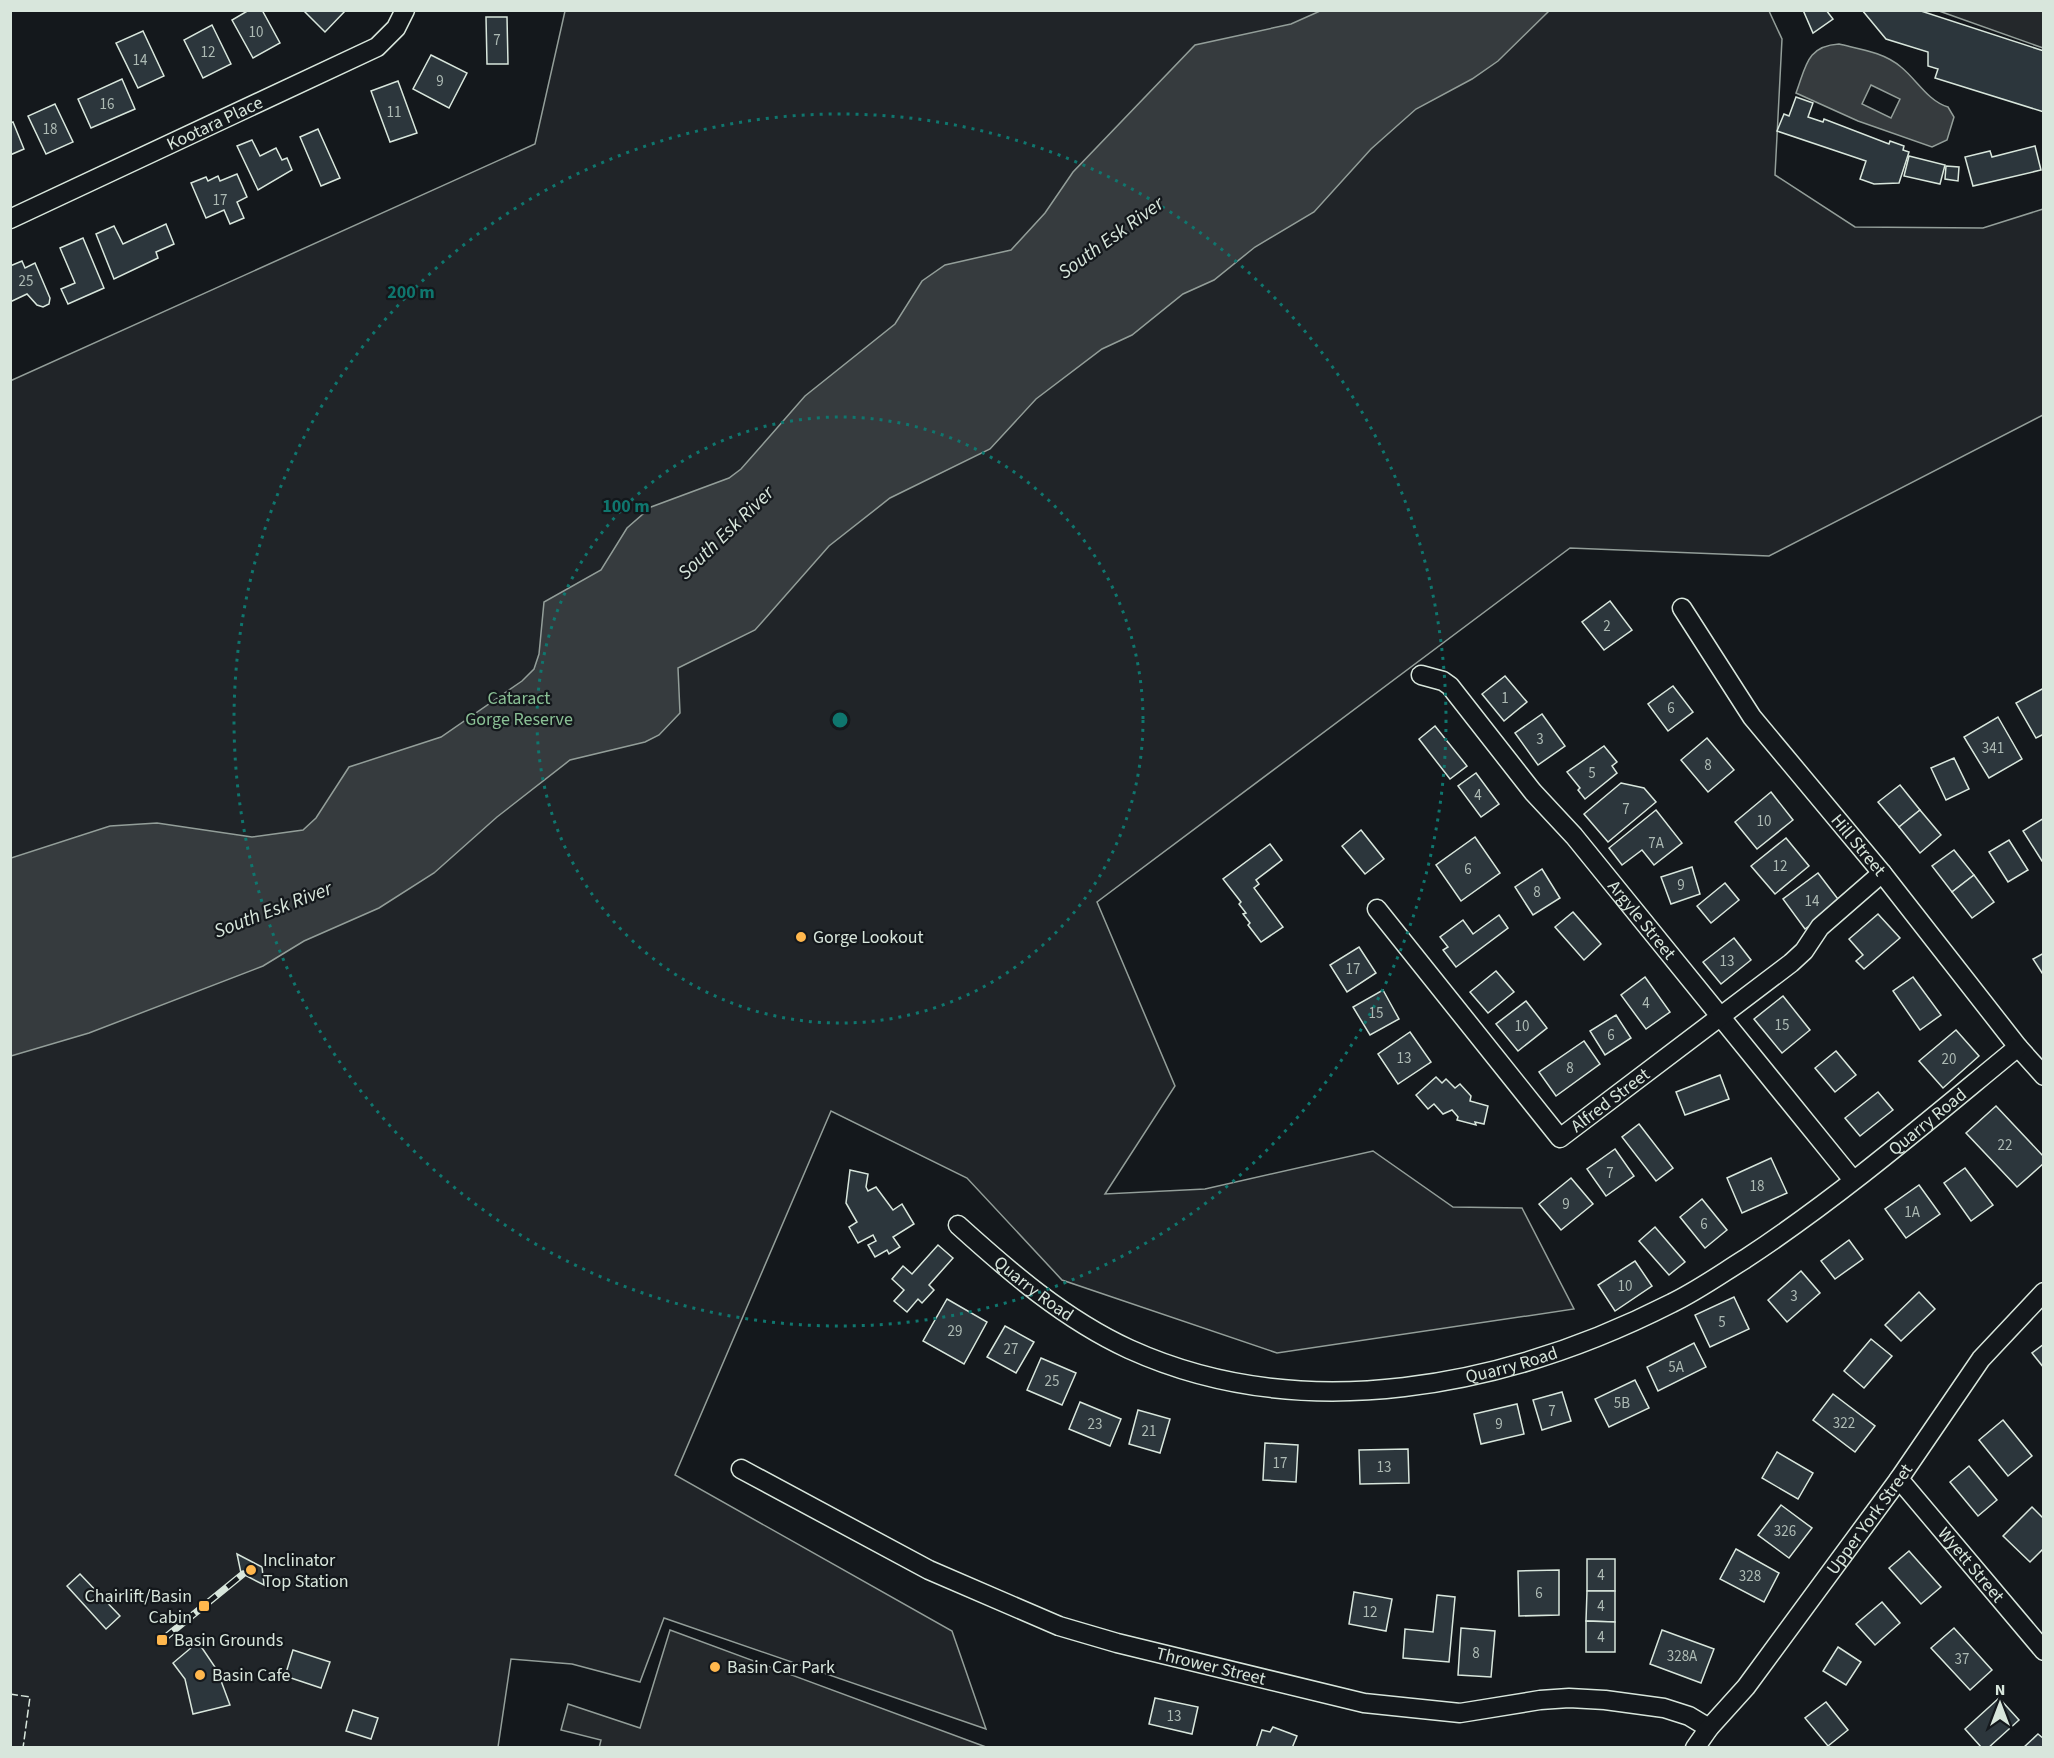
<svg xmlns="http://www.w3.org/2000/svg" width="2054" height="1758" font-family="'Source Sans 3',sans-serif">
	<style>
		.green { fill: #202428; stroke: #939e99; stroke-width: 1.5 }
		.parking { fill: #24282b; stroke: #939e99; stroke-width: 1.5 }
		.water { fill: #363b3e; stroke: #939e99; stroke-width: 1.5; fill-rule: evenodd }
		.building { fill: #2c363c; stroke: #d8e6dc; stroke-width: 1.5 }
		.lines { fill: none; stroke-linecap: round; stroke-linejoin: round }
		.street-casing { stroke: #d8e6dc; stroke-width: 21 }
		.street { stroke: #14181c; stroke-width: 18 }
		.rail-casing { stroke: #d8e6dc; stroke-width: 7 }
		.rail { stroke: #14181c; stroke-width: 4.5; stroke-dasharray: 14; stroke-linecap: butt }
		.fence { stroke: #d8e6dc; stroke-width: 1.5; stroke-dasharray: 8 3; stroke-linecap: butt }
		.ring { fill: none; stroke: #0f766e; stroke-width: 3; stroke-dasharray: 3 6 }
		.poi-dot { fill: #ffb74d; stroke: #14181c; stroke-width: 2 }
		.labels { text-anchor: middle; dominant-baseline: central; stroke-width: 4.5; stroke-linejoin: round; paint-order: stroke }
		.number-label { font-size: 15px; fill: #adbab4 }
		.street-label { font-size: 18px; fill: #d8e6dc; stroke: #14181c }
		.park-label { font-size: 18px; fill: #8ac095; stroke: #14181c }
		.poi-label { font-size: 18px; fill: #d8e6dc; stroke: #14181c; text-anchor: start }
		.water-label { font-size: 20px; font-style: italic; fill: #d8e6dc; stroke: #14181c }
		.centre { fill: #0f766e; stroke: #14181c; stroke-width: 3 }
		.ring-label { font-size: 18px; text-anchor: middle; font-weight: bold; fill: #0f766e; stroke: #14181c; stroke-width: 4.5; stroke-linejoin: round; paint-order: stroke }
	</style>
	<rect width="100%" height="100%" fill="#14181c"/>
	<path class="green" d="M565,11H1769L1782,39L1775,175L1855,227L1983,228L2043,209V415L1769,556L1570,548L1097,902L1175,1086L1105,1194L1205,1189L1373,1151L1453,1207L1522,1208L1574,1309L1277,1353L1062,1280L967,1178L831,1111L675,1475L952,1631L986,1729L664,1618L640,1682L572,1664L511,1659L498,1747H11L10,381L535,144Z"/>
	<g class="parking">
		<path d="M1939,11H2043V48Z"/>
		<path d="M670,1630L986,1747L599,1748L601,1740L561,1730L568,1704L640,1728Z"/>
	</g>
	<g class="water">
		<path d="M1320,11H1549L1498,61L1472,79L1416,109L1371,149L1314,212L1255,247L1214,280L1183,294L1132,335L1102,349L1036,399L990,449L890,498L829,546L755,630L678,668L680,713L659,735L645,742L570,760L497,817L434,873L379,908L304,941L263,966L89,1033L11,1056V858L110,826L157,823L252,837L303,830L316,818L349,767L441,737L522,681L534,669L539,654L544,602L601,570L627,528L651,507L729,478L741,469L805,396L895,324L922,281L945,265L1011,250L1045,213L1073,172L1195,45L1291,24Z"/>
		<path d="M1839,44C1859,49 1884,52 1901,67C1917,80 1928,101 1948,107L1954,117L1947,140L1932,147L1858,121L1796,93C1806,67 1806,46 1839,44ZM1871,85L1900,99L1891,118L1862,104Z"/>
	</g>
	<g class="building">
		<path d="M249,10H262L280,43L253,58L232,20Z"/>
		<path d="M303,10H346L325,32Z"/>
		<path d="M1803,10H1826L1833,19L1813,33Z"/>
		<path d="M1862,10H1918L2044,51V112L1935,78L1938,69L1928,66V52L1886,39Z"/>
		<path d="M486,17H507L508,64H487Z"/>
		<path d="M212,25L231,64L203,78L184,40Z"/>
		<path d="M143,31L164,76L138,88L116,43Z"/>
		<path d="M431,55L467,73L449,108L413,89Z"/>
		<path d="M122,79L135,109L91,128L78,99Z"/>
		<path d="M398,81L417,133L390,142L371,91Z"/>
		<path d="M1796,97L1813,103L1808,117L1823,122L1824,119L1889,144L1890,141L1904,146L1903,150L1909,152L1899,183L1874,184L1860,179L1866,161L1777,131L1784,114L1789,116Z"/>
		<path d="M55,104L73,142L46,154L28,116Z"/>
		<path d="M13,122L24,149L10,155V123Z"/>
		<path d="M318,129L340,178L321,186L300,137Z"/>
		<path d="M252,140L260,156L276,148L282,160L287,158L292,170L258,190L237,146Z"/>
		<path d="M2035,146L2041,170L1973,186L1965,157L1990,151L1992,157Z"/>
		<path d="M1909,156L1945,165L1940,184L1904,176Z"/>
		<path d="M1946,166L1959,167L1958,181L1945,179Z"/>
		<path d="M237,174L247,197L237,202L244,218L230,224L224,210L206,218L191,183L206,177L208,181L218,176L220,181Z"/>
		<path d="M166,224L174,244L156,252L158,258L114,279L96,234L114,226L123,244Z"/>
		<path d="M83,238L104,288L68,304L61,289L75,283L60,248Z"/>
		<path d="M22,261L25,268L35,263L50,298L49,304L43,307L37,305L27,294L10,302V266Z"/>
		<path d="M1610,601L1632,630L1604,650L1582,622Z"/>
		<path d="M1505,676L1527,702L1504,721L1482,694Z"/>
		<path d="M1673,686L1693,712L1668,731L1648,704Z"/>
		<path d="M2044,688V734L2036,738L2016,703Z"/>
		<path d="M1542,714L1565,746L1538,765L1515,733Z"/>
		<path d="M1998,717L2022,759L1989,778L1964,737Z"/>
		<path d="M1435,726L1467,766L1450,779L1419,739Z"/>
		<path d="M1707,738L1734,770L1708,792L1681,760Z"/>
		<path d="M1604,746L1617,762L1612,766L1617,773L1585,799L1578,790L1580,788L1567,772Z"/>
		<path d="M1954,758L1969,789L1946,800L1931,768Z"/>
		<path d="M1476,773L1499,804L1481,817L1458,786Z"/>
		<path d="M1621,783L1644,788L1656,802L1608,842L1584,814Z"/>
		<path d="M1900,785L1920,810L1899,827L1878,802Z"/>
		<path d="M1771,792L1793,820L1757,849L1735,822Z"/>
		<path d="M1656,810L1682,843L1654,865L1642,850L1622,865L1609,848Z"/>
		<path d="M1920,810L1941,835L1920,853L1899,827Z"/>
		<path d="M2044,818V860L2042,861L2023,831Z"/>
		<path d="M1361,830L1384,859L1365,874L1342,846Z"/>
		<path d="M1475,837L1500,873L1461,901L1436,865Z"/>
		<path d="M1786,838L1809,866L1775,894L1751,866Z"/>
		<path d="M2009,840L2028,870L2008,882L1989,852Z"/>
		<path d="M1270,844L1282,860L1256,880L1259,884L1254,888L1283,927L1261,942L1248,925L1250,923L1243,914L1246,913L1239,904L1241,902L1223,879Z"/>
		<path d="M1954,850L1974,875L1952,892L1932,866Z"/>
		<path d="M1692,867L1700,894L1671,904L1661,877Z"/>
		<path d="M1542,869L1560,898L1533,915L1515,887Z"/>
		<path d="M1818,873L1841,903L1805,929L1783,899Z"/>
		<path d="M1974,875L1994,902L1972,918L1952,892Z"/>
		<path d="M1725,883L1739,900L1711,923L1697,906Z"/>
		<path d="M1573,912L1601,944L1584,960L1555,927Z"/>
		<path d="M1878,914L1900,938L1864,969L1856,961L1863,955L1849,939Z"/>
		<path d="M1499,915L1508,928L1456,967L1443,950L1448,947L1440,937L1463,920L1473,934Z"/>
		<path d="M1734,938L1751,960L1721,984L1703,962Z"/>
		<path d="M1359,947L1376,973L1347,992L1330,965Z"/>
		<path d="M2044,953V976L2033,959Z"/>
		<path d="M1496,971L1514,992L1488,1013L1470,992Z"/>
		<path d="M1645,977L1670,1012L1646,1029L1621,995Z"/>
		<path d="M1913,977L1941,1015L1920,1030L1893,991Z"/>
		<path d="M1383,990L1399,1019L1370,1035L1353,1007Z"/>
		<path d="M1783,996L1810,1030L1782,1053L1754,1019Z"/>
		<path d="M1526,1001L1547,1028L1518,1051L1496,1024Z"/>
		<path d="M1616,1015L1631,1038L1605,1055L1590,1031Z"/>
		<path d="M1956,1030L1979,1056L1943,1088L1919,1061Z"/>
		<path d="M1410,1032L1431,1062L1398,1084L1378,1054Z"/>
		<path d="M1584,1041L1600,1064L1556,1096L1539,1072Z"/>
		<path d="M1836,1051L1856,1075L1835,1092L1815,1068Z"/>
		<path d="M1720,1075L1729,1099L1685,1115L1676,1092Z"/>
		<path d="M1436,1077L1442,1083L1446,1079L1455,1088L1460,1084L1471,1096L1470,1101L1488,1106L1484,1124L1475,1122L1476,1125L1457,1120L1458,1117L1452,1110L1443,1114L1434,1104L1428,1109L1416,1095Z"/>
		<path d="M1878,1092L1893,1110L1860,1136L1845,1118Z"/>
		<path d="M1996,1106L2044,1157V1163L2017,1187L1966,1133Z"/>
		<path d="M1639,1124L1673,1168L1656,1181L1622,1137Z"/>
		<path d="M1615,1149L1634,1176L1606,1196L1587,1169Z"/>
		<path d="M1771,1158L1787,1193L1742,1213L1727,1178Z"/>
		<path d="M1965,1168L1993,1205L1971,1221L1944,1183Z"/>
		<path d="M850,1170L868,1174L866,1187L868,1191L876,1187L893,1210L902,1204L914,1224L893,1237L900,1247L889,1254L887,1250L875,1257L868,1245L876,1241L873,1235L858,1243L849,1227L857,1222L846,1203Z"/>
		<path d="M1571,1178L1593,1204L1561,1230L1539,1204Z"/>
		<path d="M1919,1185L1940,1214L1906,1238L1885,1209Z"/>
		<path d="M1702,1199L1727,1230L1705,1248L1680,1217Z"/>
		<path d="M1655,1227L1685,1262L1669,1275L1639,1241Z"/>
		<path d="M1849,1240L1863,1259L1835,1279L1821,1261Z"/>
		<path d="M938,1245L953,1258L929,1285L934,1290L922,1303L918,1299L907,1312L894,1301L904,1290L892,1279L903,1266L912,1274Z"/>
		<path d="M1635,1261L1652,1286L1615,1311L1598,1285Z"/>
		<path d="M1801,1271L1820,1293L1787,1322L1768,1300Z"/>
		<path d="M1919,1292L1935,1309L1901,1341L1885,1325Z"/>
		<path d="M1734,1297L1749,1329L1710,1347L1695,1315Z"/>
		<path d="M947,1299L987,1322L964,1364L923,1341Z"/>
		<path d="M1005,1326L1034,1342L1016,1373L987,1357Z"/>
		<path d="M1871,1339L1892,1356L1864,1388L1844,1371Z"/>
		<path d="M1694,1343L1706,1367L1658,1391L1647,1367Z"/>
		<path d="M2044,1344V1368L2032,1353Z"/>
		<path d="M1041,1358L1076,1373L1062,1405L1027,1390Z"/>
		<path d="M1635,1380L1649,1408L1609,1427L1595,1399Z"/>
		<path d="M1562,1392L1571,1421L1542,1430L1533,1400Z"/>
		<path d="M1833,1394L1875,1426L1855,1452L1813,1420Z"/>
		<path d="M1080,1402L1121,1419L1110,1446L1069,1429Z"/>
		<path d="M1517,1404L1524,1434L1481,1444L1474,1414Z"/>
		<path d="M1138,1410L1170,1419L1160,1453L1129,1444Z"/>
		<path d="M2003,1420L2032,1456L2008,1476L1979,1440Z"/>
		<path d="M1265,1443L1298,1445L1296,1482L1263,1480Z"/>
		<path d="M1408,1449L1409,1483L1360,1484L1359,1450Z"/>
		<path d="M1777,1452L1813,1473L1798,1499L1762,1478Z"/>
		<path d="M1969,1466L1997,1500L1978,1516L1950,1482Z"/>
		<path d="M1781,1505L1812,1528L1789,1558L1758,1535Z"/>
		<path d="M2032,1507L2044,1519V1548L2030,1562L2003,1536Z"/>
		<path d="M1736,1549L1779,1573L1764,1602L1720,1579Z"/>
		<path d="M1909,1551L1941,1587L1921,1604L1889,1568Z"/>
		<path d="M237,1554L262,1567L264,1585L241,1573Z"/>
		<rect x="1587" y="1559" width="28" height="32"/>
		<path d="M1559,1570V1615L1519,1616L1518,1571Z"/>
		<path d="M80,1574L120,1616L106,1629L67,1586Z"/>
		<path d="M1587,1591H1615V1622L1586,1621Z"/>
		<path d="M1354,1592L1392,1599L1386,1631L1349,1624Z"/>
		<path d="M1437,1595L1455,1597L1449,1662L1403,1658L1405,1629L1433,1632Z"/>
		<path d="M1882,1602L1900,1623L1875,1645L1856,1624Z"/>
		<path d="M1586,1621L1615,1622V1652H1586Z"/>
		<path d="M1461,1628L1495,1631L1491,1677L1458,1675Z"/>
		<path d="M1954,1628L1992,1670L1970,1690L1931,1648Z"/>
		<path d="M1662,1630L1714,1649L1701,1683L1650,1664Z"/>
		<path d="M198,1642L217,1670L230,1705L193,1714L185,1679L173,1663Z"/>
		<path d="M1838,1647L1861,1662L1846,1685L1823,1671Z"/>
		<path d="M293,1650L330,1662L321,1688L285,1676Z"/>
		<path d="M1155,1698L1198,1707L1192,1734L1149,1724Z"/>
		<path d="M1999,1698L2019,1720L1988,1748H1982L1965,1729Z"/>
		<path d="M1826,1702L1848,1730L1828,1746L1805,1718Z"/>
		<path d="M353,1710L378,1718L371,1739L346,1731Z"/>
		<path d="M1273,1727L1297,1736L1292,1748H1256L1262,1730L1270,1732Z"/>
		<path d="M2038,1734L2044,1739V1748H2023Z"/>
	</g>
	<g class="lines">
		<g class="street-casing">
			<g id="street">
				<path id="s1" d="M10,219L377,47L396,28L405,10"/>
				<path id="s2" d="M1682,608L1752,717L1882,873L2018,1047L2044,1076"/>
				<path id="s3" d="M1421,675L1443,681L1450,686L1533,792L1574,836L1853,1180"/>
				<path id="s4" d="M1377,909L1560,1138L1791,963L1804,951L1820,927L1882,873"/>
				<path id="s5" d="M958,1225C1010,1272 1064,1319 1129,1349C1303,1428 1507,1387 1672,1303C1697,1291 1721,1274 1745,1259C1841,1196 1929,1120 2018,1047"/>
				<path id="s6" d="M741,1469L929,1570L1059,1626L1117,1643L1364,1703L1460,1713L1540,1700L1569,1698L1605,1700L1664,1708L1689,1716L1709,1728"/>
				<path id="s7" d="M1899,1479L2044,1651"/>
				<path id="s8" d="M1695,1748L1709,1728L1746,1687L1899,1479L1981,1359L2044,1292"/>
			</g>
		</g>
		<use href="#street" class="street"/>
		<g class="rail-casing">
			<path id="rail" d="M162,1640L243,1574"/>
		</g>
		<use href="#rail" class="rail"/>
		<path class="fence" d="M10,1694L30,1697L23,1748"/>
	</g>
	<g class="ring">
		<circle cx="840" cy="720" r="303"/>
		<circle cx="840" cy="720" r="606"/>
	</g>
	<g class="poi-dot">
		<circle cx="801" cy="937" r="6"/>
		<circle cx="251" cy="1570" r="6"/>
		<rect x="198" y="1600" width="12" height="12" rx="3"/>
		<rect x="156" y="1634" width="12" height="12" rx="3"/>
		<circle cx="715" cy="1667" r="6"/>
		<circle cx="200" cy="1675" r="6"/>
	</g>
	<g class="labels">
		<g class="number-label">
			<text x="256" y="32">10</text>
			<text x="497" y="40">7</text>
			<text x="208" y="52">12</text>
			<text x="140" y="60">14</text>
			<text x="440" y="81">9</text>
			<text x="107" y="104">16</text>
			<text x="394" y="112">11</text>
			<text x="50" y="129">18</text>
			<text x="220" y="200">17</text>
			<text x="26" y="281">25</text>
			<text x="1607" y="626">2</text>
			<text x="1505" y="698">1</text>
			<text x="1671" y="708">6</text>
			<text x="1540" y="739">3</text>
			<text x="1993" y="748">341</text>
			<text x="1708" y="765">8</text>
			<text x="1592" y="773">5</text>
			<text x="1478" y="795">4</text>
			<text x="1626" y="809">7</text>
			<text x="1764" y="821">10</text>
			<text x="1656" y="843">7A</text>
			<text x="1780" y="866">12</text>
			<text x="1468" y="869">6</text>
			<text x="1681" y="885">9</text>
			<text x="1537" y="892">8</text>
			<text x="1812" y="901">14</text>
			<text x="1727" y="961">13</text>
			<text x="1353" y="969">17</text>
			<text x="1646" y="1003">4</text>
			<text x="1376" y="1013">15</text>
			<text x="1782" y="1025">15</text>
			<text x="1522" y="1026">10</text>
			<text x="1611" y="1035">6</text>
			<text x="1404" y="1058">13</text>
			<text x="1949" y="1059">20</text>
			<text x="1570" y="1068">8</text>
			<text x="2005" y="1145">22</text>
			<text x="1610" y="1173">7</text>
			<text x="1757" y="1186">18</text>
			<text x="1566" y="1204">9</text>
			<text x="1912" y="1212">1A</text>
			<text x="1704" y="1224">6</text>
			<text x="1625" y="1286">10</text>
			<text x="1794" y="1296">3</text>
			<text x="1722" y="1322">5</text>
			<text x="955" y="1331">29</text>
			<text x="1011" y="1349">27</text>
			<text x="1676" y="1367">5A</text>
			<text x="1052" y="1381">25</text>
			<text x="1622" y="1403">5B</text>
			<text x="1552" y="1411">7</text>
			<text x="1844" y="1423">322</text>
			<text x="1095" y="1424">23</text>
			<text x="1499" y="1424">9</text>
			<text x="1149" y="1431">21</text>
			<text x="1280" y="1463">17</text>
			<text x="1384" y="1467">13</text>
			<text x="1785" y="1531">326</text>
			<text x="1601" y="1575">4</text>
			<text x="1750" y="1576">328</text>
			<text x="1539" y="1593">6</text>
			<text x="1601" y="1606">4</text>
			<text x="1370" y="1612">12</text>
			<text x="1601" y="1637">4</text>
			<text x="1476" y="1653">8</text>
			<text x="1682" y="1656">328A</text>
			<text x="1962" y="1659">37</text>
			<text x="1174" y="1716">13</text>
		</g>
		<g class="street-label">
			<text stroke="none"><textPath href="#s1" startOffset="226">Kootara Place</textPath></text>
			<text stroke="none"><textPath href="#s2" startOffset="296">Hill Street</textPath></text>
			<text stroke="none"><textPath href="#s3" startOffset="334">Argyle Street</textPath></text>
			<text stroke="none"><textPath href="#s4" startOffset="356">Alfred Street</textPath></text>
			<text stroke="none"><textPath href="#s5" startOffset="1089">Quarry Road</textPath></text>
			<text stroke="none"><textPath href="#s5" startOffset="99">Quarry Road</textPath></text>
			<text stroke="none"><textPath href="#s5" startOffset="603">Quarry Road</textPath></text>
			<text stroke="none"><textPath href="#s8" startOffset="288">Upper York Street</textPath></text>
			<text stroke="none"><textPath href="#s7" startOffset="112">Wyett Street</textPath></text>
			<text stroke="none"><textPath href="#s6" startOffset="512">Thrower Street</textPath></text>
		</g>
		<g class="park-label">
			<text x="519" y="698">Cataract<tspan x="519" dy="21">Gorge Reserve</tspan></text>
		</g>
		<g class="poi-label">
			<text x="813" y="937">Gorge Lookout</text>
			<text x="263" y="1560">Inclinator<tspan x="263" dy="21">Top Station</tspan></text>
			<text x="192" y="1596" text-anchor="end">Chairlift/Basin<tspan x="192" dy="21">Cabin</tspan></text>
			<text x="174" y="1640">Basin Grounds</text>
			<text x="727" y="1667">Basin Car Park</text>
			<text x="212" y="1675">Basin Cafe</text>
		</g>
		<g class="water-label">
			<text transform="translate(1111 238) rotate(-36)">South Esk River</text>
			<text transform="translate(726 533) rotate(-44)">South Esk River</text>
			<text transform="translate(273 910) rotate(-21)">South Esk River</text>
		</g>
	</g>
	<circle cx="840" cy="720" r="9" class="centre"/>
	<g class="ring-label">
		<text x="411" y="298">200 m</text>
		<text x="626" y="512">100 m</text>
	</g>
	<rect width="2054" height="1758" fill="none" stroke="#d8e6dc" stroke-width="24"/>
	<g transform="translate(2000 1704)" stroke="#14181c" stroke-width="4.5" paint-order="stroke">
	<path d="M0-4.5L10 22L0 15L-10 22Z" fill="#d8e6dc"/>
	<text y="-9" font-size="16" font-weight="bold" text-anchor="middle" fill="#d8e6dc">N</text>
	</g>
</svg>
